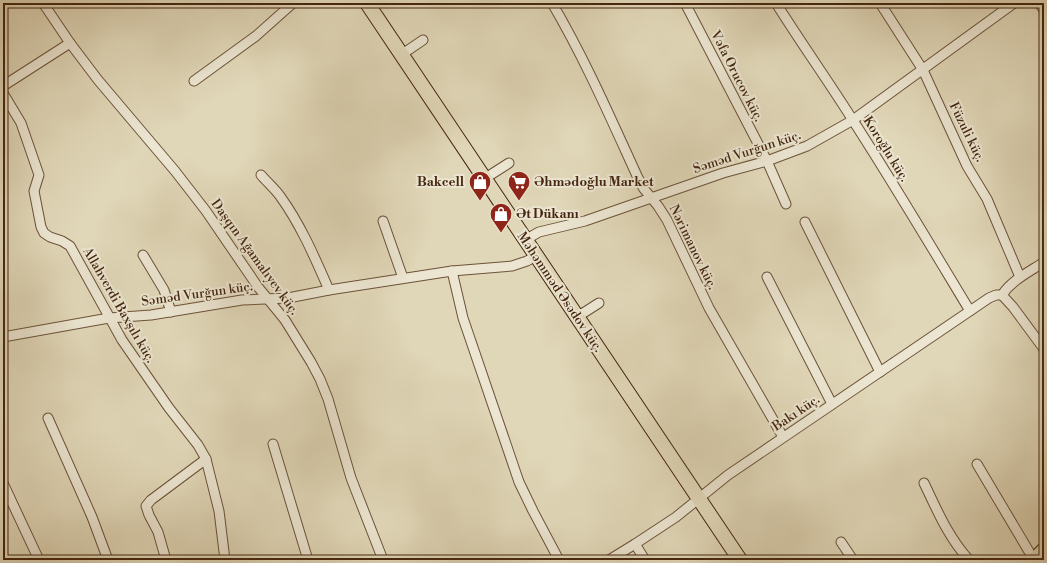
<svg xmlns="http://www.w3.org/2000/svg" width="1047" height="563" font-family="'Libre Bodoni',serif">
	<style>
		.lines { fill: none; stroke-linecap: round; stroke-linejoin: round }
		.street-casing { stroke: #6c5239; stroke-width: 11 }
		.primary-casing { stroke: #45260f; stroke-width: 16 }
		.street { stroke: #ebe5d1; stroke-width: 9 }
		.primary { stroke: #e0d7b8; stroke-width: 14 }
		.labels { text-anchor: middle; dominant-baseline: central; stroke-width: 4; stroke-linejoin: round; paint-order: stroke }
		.street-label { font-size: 13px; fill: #45260f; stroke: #ebe5d1 }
		.poi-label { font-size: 13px; font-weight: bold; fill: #45260f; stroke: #ebe5d1; text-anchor: start }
	</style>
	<rect width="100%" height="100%" fill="#e0d7b8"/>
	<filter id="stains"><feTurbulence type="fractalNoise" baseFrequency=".005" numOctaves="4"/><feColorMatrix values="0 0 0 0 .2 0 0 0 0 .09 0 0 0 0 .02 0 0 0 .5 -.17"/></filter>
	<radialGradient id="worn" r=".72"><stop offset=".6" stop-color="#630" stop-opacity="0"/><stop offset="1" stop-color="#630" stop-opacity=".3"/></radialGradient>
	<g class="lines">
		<g class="street-casing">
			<g id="street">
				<path d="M43,3L70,43L98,80L175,171L206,211L258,287L285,320L311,362L320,379L328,399L351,478L383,560"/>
				<path d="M552,3C585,59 611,119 638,178L644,189L658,206L667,220L709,308L783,437"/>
				<path d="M685,3L767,161L786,204"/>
				<path d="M776,3C801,43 829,82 854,122C894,184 932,248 970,311"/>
				<path d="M880,3L923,70L967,166L987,199L1020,277"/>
				<path d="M1039,3L1044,10"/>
				<path d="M401,55L423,40"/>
				<path d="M194,81L256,36L293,3"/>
				<path d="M3,86L70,43"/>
				<path d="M3,93L21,123L39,175L34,191L41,227L44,233L50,237L62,241L70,246L122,340L169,408L198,445L206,459L219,511L225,560"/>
				<path d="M261,175C267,182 275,189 280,196C301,225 315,258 329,290"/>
				<path d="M484,179L509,163"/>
				<path d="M383,221L403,278"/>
				<path d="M805,222L880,372"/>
				<path d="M525,240L539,232L585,221L723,173L767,161L807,146L853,120L1014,3"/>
				<path d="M143,255L164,290L171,312"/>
				<path d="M452,271L463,318L519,482L533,511L559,560"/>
				<path d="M767,277L832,404"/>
				<path d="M1002,295L1013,307L1044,349"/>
				<path d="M1002,295C1012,280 1029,272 1044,262"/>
				<path d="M577,317L599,303"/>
				<path d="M3,337L109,318L151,315L242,300L288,298L329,290L452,271L512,266L527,261L536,256"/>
				<path d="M48,418L92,517L108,560"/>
				<path d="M273,444L308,560"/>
				<path d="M977,464L1034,560"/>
				<path d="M3,483L39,560"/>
				<path d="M924,483C937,510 948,537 969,560"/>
				<path d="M841,542L853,560"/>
				<path d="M635,544L645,560"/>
				<path d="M166,560L158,532L149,515L146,506L151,500L206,459"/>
				<path d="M609,560L635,544L676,517L728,475L989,298L996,295H1002"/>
			</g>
		</g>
		<g class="primary-casing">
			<g id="primary">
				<path d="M367,3L740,560"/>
				<path d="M1034,560L1044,550"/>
			</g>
		</g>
		<use href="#street" class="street"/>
		<use href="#primary" class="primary"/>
	</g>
	<defs>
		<g id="shop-pin" transform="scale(1.15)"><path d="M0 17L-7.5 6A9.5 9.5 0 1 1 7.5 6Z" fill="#8f2418" stroke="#ebe5d1"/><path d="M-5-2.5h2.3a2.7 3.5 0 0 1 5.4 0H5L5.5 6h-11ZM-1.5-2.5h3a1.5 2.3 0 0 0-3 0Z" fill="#fff"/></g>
		<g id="supermarket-pin" transform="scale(1.15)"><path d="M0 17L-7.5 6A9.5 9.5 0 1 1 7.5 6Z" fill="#8f2418" stroke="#ebe5d1"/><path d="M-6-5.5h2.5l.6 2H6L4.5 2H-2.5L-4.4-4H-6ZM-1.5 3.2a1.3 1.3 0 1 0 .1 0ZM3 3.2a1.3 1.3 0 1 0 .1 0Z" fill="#fff"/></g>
	</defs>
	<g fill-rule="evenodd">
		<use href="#shop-pin" x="480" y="182"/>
		<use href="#supermarket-pin" x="519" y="182"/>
		<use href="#shop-pin" x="501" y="214"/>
	</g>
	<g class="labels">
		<g class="street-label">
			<text transform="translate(737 76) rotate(63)">Vəfa Orucov küç.</text>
			<text transform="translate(967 132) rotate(64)">Füzuli küç.</text>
			<text transform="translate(886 149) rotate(58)">Koroğlu küç.</text>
			<text transform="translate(747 152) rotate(-18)">Səməd Vurğun küç.</text>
			<text transform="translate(693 247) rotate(64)">Nərimanov küç.</text>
			<text transform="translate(255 257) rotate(54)">Daşqın Ağamalıyev küç.</text>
			<text transform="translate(560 292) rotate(56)">Məhəmməd Əsədov küç.</text>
			<text transform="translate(197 294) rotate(-8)">Səməd Vurğun küç.</text>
			<text transform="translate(119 305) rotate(60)">Allahverdi Baxşılı küç.</text>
			<text transform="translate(796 413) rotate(-34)">Bakı küç.</text>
		</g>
		<g class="poi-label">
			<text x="464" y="182" text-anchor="end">Bakcell</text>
			<text x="534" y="182">Əhmədoğlu Market</text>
			<text x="516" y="214">Ət Dükanı</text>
		</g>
	</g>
	<rect width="1047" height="563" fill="none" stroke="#e0d7b8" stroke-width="16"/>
	<rect x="4" y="4" width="1039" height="555" fill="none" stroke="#45260f" stroke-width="2"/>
	<rect x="8" y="8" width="1031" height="547" fill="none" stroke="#45260f"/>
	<rect width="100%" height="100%" filter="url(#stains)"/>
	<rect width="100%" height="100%" fill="url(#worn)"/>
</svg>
